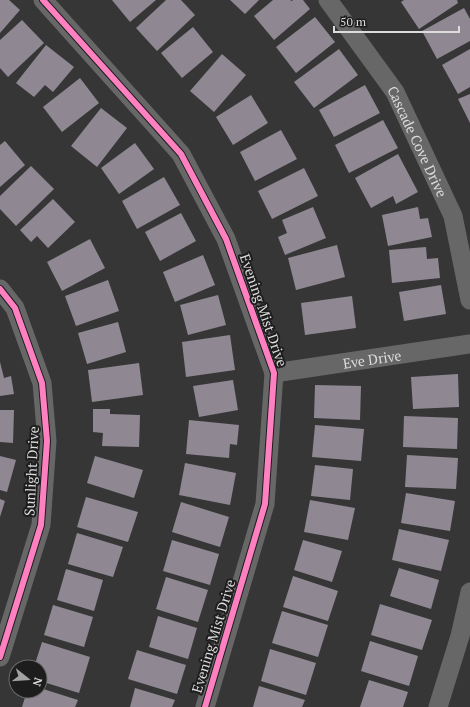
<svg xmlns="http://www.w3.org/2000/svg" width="470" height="707" font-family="'PT Serif',serif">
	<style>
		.building { fill: #8f8893 }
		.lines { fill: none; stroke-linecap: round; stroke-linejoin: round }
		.minor { stroke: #686768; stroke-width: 19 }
		.cycleway-casing { stroke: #1e1d1e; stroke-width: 8 }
		.cycleway { stroke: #ff80c0; stroke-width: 6 }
		.labels { text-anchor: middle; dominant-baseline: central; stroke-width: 4; stroke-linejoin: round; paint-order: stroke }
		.street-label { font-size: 14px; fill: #dddcdd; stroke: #1e1d1e }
	</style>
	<rect width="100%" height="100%" fill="#373637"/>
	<g class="building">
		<path d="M0,0H9L20,10L0,33Z"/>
		<path d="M112,0H156L130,22Z"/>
		<path d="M166,0H181L195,15L157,51L136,28Z"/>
		<path d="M230,0H259L245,14Z"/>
		<path d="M273,0H290L292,1L293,0H303L310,9L274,40L254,16Z"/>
		<path d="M404,0H457L458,3L419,29L401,2Z"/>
		<path d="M464,8L470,19V41L437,59L422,31Z"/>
		<path d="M315,17L335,42L296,73L276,47Z"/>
		<path d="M22,20L44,43L8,77L0,68V40Z"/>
		<path d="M193,27L213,52L182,78L161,53Z"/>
		<path d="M46,45L74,67L53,92L45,85L34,97L16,83Z"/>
		<path d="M339,49L358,75L314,108L294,82Z"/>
		<path d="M470,49V87L458,94L442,65Z"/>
		<path d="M222,54L246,75L214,112L190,91Z"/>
		<path d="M80,78L99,103L62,132L43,107Z"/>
		<path d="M365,85L380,113L334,137L319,110Z"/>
		<path d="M470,94V123L458,99Z"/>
		<path d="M251,95L268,123L233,145L216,117Z"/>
		<path d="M101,108L127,128L97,167L71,146Z"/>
		<path d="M383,120L398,148L349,173L335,145Z"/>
		<path d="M281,130L297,159L255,181L240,152Z"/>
		<path d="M5,141L25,165L0,187V145Z"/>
		<path d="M135,143L154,169L119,194L101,168Z"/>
		<path d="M398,154L418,192L396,204L393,196L371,208L355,178Z"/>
		<path d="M31,166L54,189L16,226L0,209V196Z"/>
		<path d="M304,168L318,196L272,219L258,191Z"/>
		<path d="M164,177L180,205L137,229L122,201Z"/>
		<path d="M53,199L75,222L48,248L37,236L31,242L20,230Z"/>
		<path d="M313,207L326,238L285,255L278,237L287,233L282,220Z"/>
		<path d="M418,207L420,219L428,218L432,237L388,246L382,215Z"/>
		<path d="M181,213L196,241L160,261L145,232Z"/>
		<path d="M90,239L105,268L62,291L47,262Z"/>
		<path d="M337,245L345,277L296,290L288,258Z"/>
		<path d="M426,247L427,259L438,258L440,278L392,283L389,250Z"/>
		<path d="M203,255L215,285L175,302L163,272Z"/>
		<path d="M108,280L119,311L76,326L65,296Z"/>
		<path d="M441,285L446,314L404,321L399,292Z"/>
		<path d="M218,295L226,325L188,335L180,305Z"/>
		<path d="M352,296L356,328L305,335L301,303Z"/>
		<path d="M118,322L126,352L87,364L78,333Z"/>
		<path d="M230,335L235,370L186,377L182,342Z"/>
		<path d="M0,362L4,378L11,376L14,394L0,396Z"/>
		<path d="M139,363L143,395L92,402L88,370Z"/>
		<path d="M458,374L459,407L413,409L411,377Z"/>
		<path d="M233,380L238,410L199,417L193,386Z"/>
		<path d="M315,385L361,386L360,420L314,418Z"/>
		<path d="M93,409H110V414L140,415L139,447L102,446L103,433L93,432Z"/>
		<path d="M0,410H14L13,443L0,442Z"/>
		<path d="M404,416L458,418L457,449L403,447Z"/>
		<path d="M189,420L239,425L237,445L230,444L229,458L186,454Z"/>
		<path d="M315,425L364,429L361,461L312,457Z"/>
		<path d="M407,455L458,458L456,489L405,487Z"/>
		<path d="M0,456L16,460L7,492L0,490Z"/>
		<path d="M95,456L143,470L134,498L87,483Z"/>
		<path d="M185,463L236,473L230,505L179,495Z"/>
		<path d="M315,465L353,469L350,500L311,496Z"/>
		<path d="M406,493L455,501L450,531L401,523Z"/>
		<path d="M86,497L138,512L128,542L77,527Z"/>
		<path d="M0,499L5,501L0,517Z"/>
		<path d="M310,500L355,508L348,540L304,532Z"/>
		<path d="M181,502L229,517L220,547L172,532Z"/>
		<path d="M399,529L449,540L441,571L392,560Z"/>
		<path d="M77,533L123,547L113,577L68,564Z"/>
		<path d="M172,540L219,554L210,585L163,571Z"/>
		<path d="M303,540L342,551L332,582L294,570Z"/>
		<path d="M399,568L439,580L431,609L390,596Z"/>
		<path d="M66,569L103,580L94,611L57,600Z"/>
		<path d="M293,576L338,591L328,621L283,607Z"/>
		<path d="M166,577L208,590L198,622L156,609Z"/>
		<path d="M380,604L432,620L422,650L371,635Z"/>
		<path d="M53,605L93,617L84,647L44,635Z"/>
		<path d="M282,611L328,625L318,657L272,643Z"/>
		<path d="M158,616L197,628L188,659L149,647Z"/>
		<path d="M370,641L418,656L409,686L361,671Z"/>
		<path d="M42,642L90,657L79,693L40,681V667H34Z"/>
		<path d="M270,649L316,663L306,695L261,681Z"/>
		<path d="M137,650L186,665L177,694L128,679Z"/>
		<path d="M369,680L408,692L403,707H360Z"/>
		<path d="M259,686L305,700L302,707H253Z"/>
		<path d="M40,688L78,700L75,707H22L27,691H40Z"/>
		<path d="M135,688L175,700L172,707H130Z"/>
	</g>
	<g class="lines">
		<g class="minor">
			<path d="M43,0L181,154L226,239L274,373L265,504L205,707"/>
			<path id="s1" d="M328,0L395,92L453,216L470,300"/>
			<path d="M0,289L15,308L42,383L47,441L41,525L0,657"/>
			<path id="s2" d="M274,373L470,344"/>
			<path d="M438,707L460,636L470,592"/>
		</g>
		<g class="cycleway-casing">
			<g id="cycleway">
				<path d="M43,0L181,154L226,239L274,373L265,504L205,707"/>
				<path d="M0,289L15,308L42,383L47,441L41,525L0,657"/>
			</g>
		</g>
		<use href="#cycleway" class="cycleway"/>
	</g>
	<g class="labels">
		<g class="street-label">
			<text stroke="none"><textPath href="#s1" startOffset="168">Cascade Cove Drive</textPath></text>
			<text transform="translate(264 310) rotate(71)">Evening Mist Drive</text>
			<text stroke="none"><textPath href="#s2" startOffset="99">Eve Drive</textPath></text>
			<text transform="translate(31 471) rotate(-87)">Sunlight Drive</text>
			<text transform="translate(213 636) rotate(-73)">Evening Mist Drive</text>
		</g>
	</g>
	<g transform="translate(28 679) rotate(107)"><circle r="19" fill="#1e1d1e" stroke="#6a696a"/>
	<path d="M0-3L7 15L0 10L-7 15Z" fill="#a3a2a3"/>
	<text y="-6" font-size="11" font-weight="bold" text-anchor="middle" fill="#dddcdd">N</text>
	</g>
	<path d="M334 26v6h125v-6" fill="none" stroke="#dddcdd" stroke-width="2"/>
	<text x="340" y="26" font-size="12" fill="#dddcdd" stroke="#1e1d1e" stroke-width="3" paint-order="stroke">50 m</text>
</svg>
